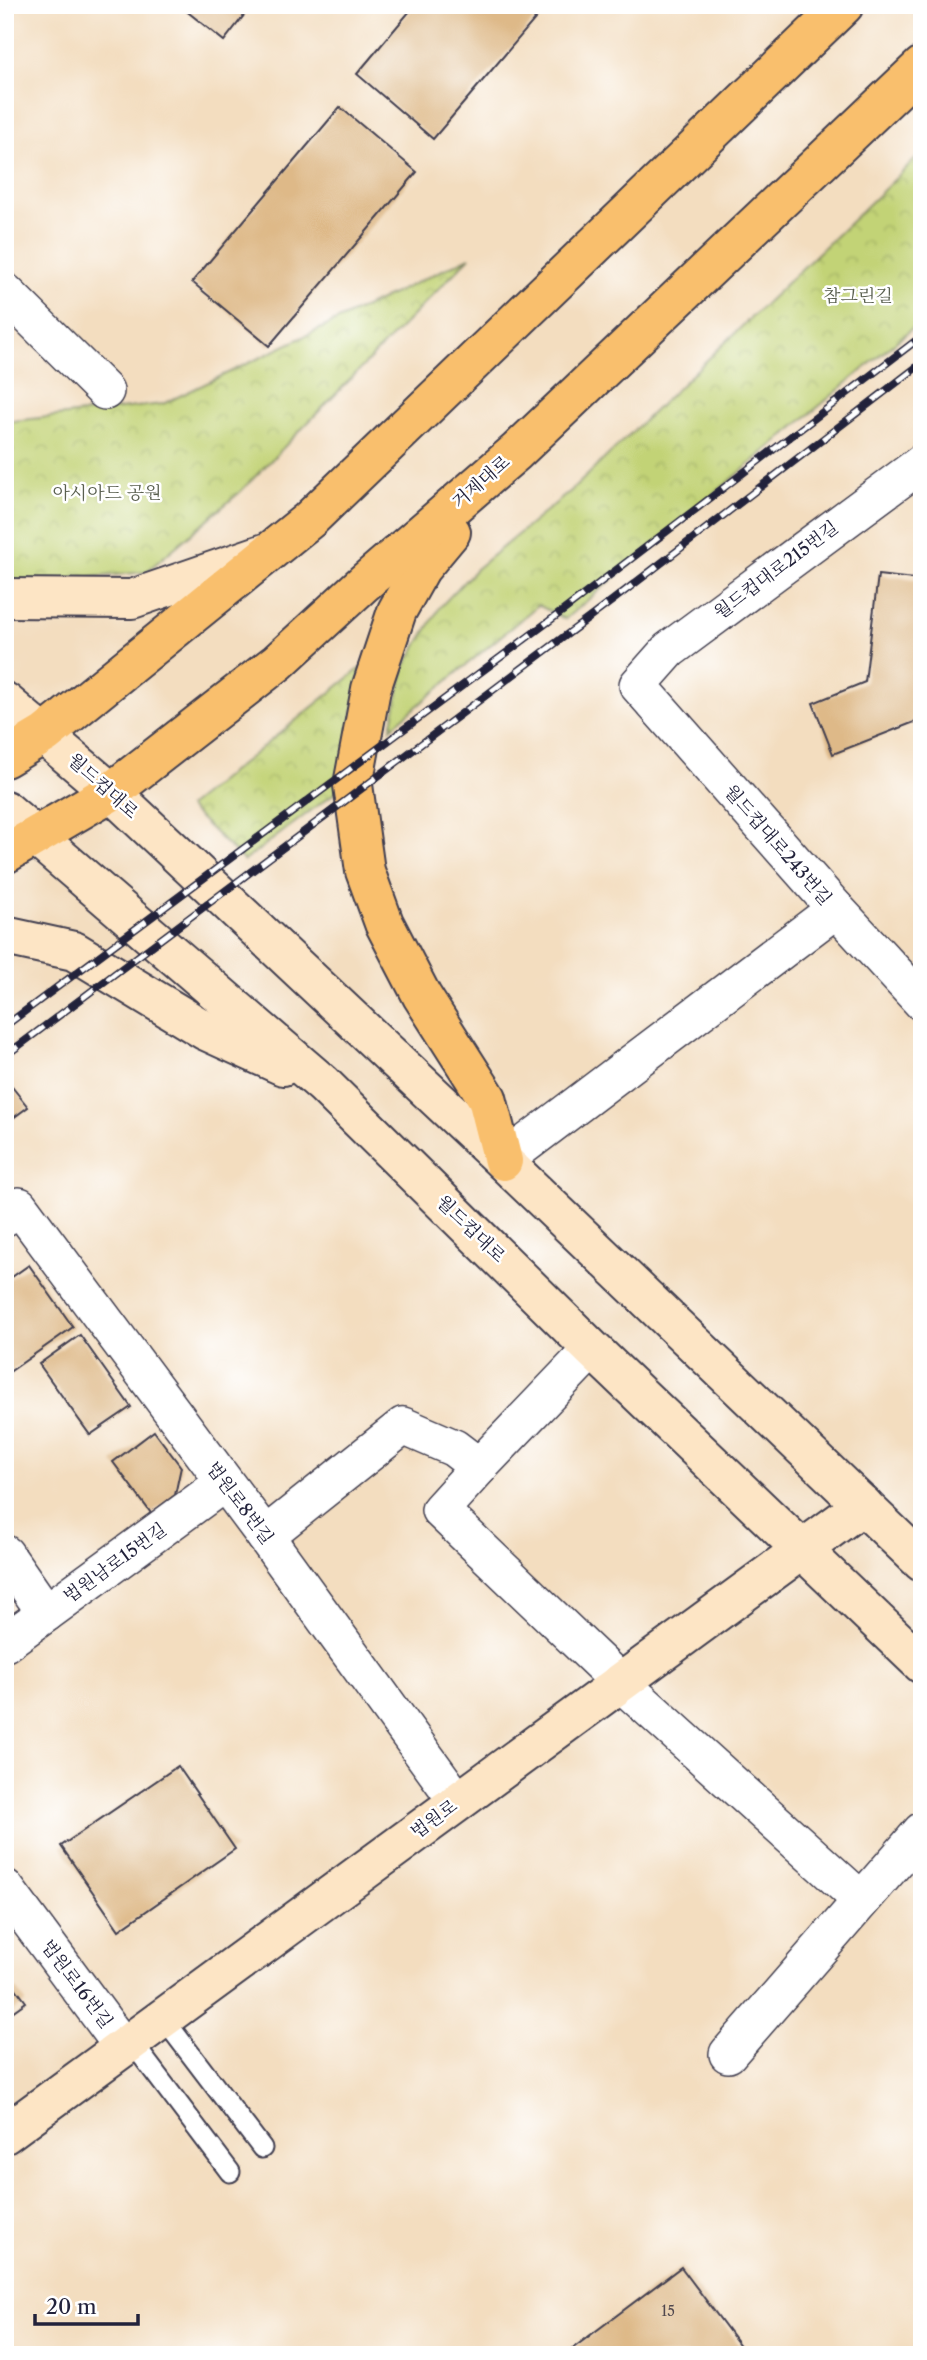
<svg xmlns="http://www.w3.org/2000/svg" width="927" height="2360" font-family="'Libre Caslon Text','Noto Serif KR',serif">
	<style>
		.park { fill: url(#park-crowns); stroke: #727a58; stroke-width: 2 }
		.building { fill: #deb988 }
		.lines { fill: none; stroke-linecap: round; stroke-linejoin: round }
		.lane-casing { stroke: #413e4f; stroke-width: 23 }
		.street-casing { stroke: #413e4f; stroke-width: 40 }
		.secondary-casing { stroke: #413e4f; stroke-width: 42 }
		.primary-casing { stroke: #413e4f; stroke-width: 42 }
		.lane { stroke: #fff; stroke-width: 19 }
		.street { stroke: #fff; stroke-width: 37 }
		.secondary { stroke: #fde5c5; stroke-width: 38 }
		.primary { stroke: #f9bf6d; stroke-width: 38 }
		.rail-casing { stroke: #22223b; stroke-width: 8 }
		.rail { stroke: #fff; stroke-width: 5; stroke-dasharray: 16; stroke-linecap: butt }
		.labels { text-anchor: middle; dominant-baseline: central; stroke-width: 5; stroke-linejoin: round; paint-order: stroke }
		.number-label { font-size: 14px; fill: #51484e }
		.park-label { font-size: 18px; fill: #5a6050; stroke: #fff }
		.street-label { font-size: 18px; fill: #22223b; stroke: #fff }
	</style>
	<defs>
		<pattern id="park-crowns" width="20" height="18" patternUnits="userSpaceOnUse" patternTransform="scale(1.75)"><rect width="20" height="18" fill="#c2d376"/><path d="M2 6a3 3 0 1 1 6 0M12 15a3 3 0 1 1 6 0" fill="none" stroke="#a6b567"/></pattern>
	</defs>
	<rect width="100%" height="100%" fill="#fff"/>
	<filter id="ink" filterUnits="userSpaceOnUse"><feTurbulence type="fractalNoise" baseFrequency=".0143" numOctaves="2"/><feDisplacementMap in="SourceGraphic" scale="14" xChannelSelector="R" yChannelSelector="G"/><feConvolveMatrix kernelMatrix="1 2 1 2 8 2 1 2 1" color-interpolation-filters="sRGB"/></filter>
	<filter id="wash" filterUnits="userSpaceOnUse"><feTurbulence type="fractalNoise" baseFrequency=".00686" numOctaves="4" result="noise"/><feDisplacementMap in="SourceGraphic" scale="28" xChannelSelector="R" yChannelSelector="G"/><feGaussianBlur stdDeviation="1.57" result="paint"/><feColorMatrix in="noise" values="0 0 0 0 0 0 0 0 0 0 0 0 0 0 0 0 0 1.4 0 .05"/><feComposite in="paint" operator="in"/></filter>
	<g filter="url(#wash)">
		<rect width="100%" height="100%" fill="#f3ddbf"/>
		<g class="park">
			<path d="M922,153V320L565,619L538,605L391,728L404,668L440,607L476,569L572,490Z"/>
			<path d="M470,257L240,492L146,572L10,585L5,583V422L163,404Z"/>
			<path d="M362,667L337,791L244,861L188,807Z"/>
		</g>
		<g id="blocks">
			<g class="building">
				<path d="M179,5H252L224,41Z"/>
				<path d="M415,5H547L433,139L357,74Z"/>
				<path d="M340,107L417,172L269,346L192,282Z"/>
				<path d="M878,575L922,580V719L833,754L813,703L865,682Z"/>
				<path d="M5,1078L28,1107L5,1124Z"/>
				<path d="M29,1265L73,1327L5,1375V1282Z"/>
				<path d="M80,1335L131,1407L90,1435L39,1364Z"/>
				<path d="M154,1431L181,1467L175,1495L151,1513L113,1462Z"/>
				<path d="M178,1766L235,1849L119,1930L61,1846Z"/>
				<path d="M5,1974L26,2002L5,2017Z"/>
				<path d="M681,2267L747,2355H564Z"/>
			</g>
		</g>
	</g>
	<g filter="url(#ink)">
		<use href="#blocks" fill-opacity="0" stroke="#413e4f" stroke-width="2"/>
		<g class="lines">
			<g class="lane-casing">
				<g id="lane">
					<path d="M163,2018L262,2148"/>
					<path d="M131,2041L230,2172"/>
				</g>
			</g>
			<g class="street-casing">
				<g id="street">
					<path d="M5,292L105,391"/>
					<path d="M922,463L669,650L638,685L836,909L922,1002"/>
					<path d="M503,1161L836,909"/>
					<path d="M5,1217L19,1206L265,1536L458,1802"/>
					<path d="M479,1467L440,1510L621,1683L861,1900"/>
					<path d="M265,1536L403,1426L454,1448L479,1467L592,1349"/>
					<path d="M5,1554L46,1613"/>
					<path d="M5,1643L224,1483"/>
					<path d="M5,1888L123,2047"/>
					<path d="M728,2054L922,1831"/>
				</g>
			</g>
			<g class="secondary-casing">
				<g id="secondary">
					<path d="M5,598L132,599L268,552"/>
					<path d="M5,702L111,792L503,1161L922,1562"/>
					<path d="M5,810L323,1084L592,1349L922,1664"/>
					<path d="M5,936L74,951L206,1031L283,1066"/>
					<path d="M5,2134L863,1505"/>
				</g>
			</g>
			<g class="primary-casing">
				<g id="primary">
					<path d="M451,532L421,568L397,611L371,689L353,785L365,871L384,923L422,996L487,1098L503,1161"/>
					<path d="M5,758L45,734L309,520L844,5"/>
					<path d="M5,854L111,792L278,662L364,583L516,452L922,66"/>
				</g>
			</g>
			<use href="#lane" class="lane"/>
			<use href="#street" class="street"/>
			<use href="#secondary" class="secondary"/>
			<use href="#primary" class="primary"/>
			<g class="rail-casing">
				<g id="rail">
					<path d="M5,1026L564,610L922,336"/>
					<path d="M5,1056L613,600L922,363"/>
				</g>
			</g>
			<use href="#rail" class="rail"/>
		</g>
	</g>
	<g class="labels">
		<g class="number-label">
			<text x="668" y="2311">15</text>
		</g>
		<g class="park-label">
			<text x="858" y="296">참그린길</text>
			<text x="107" y="493">아시아드 공원</text>
		</g>
		<g class="street-label">
			<text transform="translate(481 482) rotate(-41)">거제대로</text>
			<text transform="translate(776 570) rotate(-37)">월드컵대로215번길</text>
			<text transform="translate(103 786) rotate(42)">월드컵대로</text>
			<text transform="translate(778 845) rotate(49)">월드컵대로243번길</text>
			<text transform="translate(471 1229) rotate(44)">월드컵대로</text>
			<text transform="translate(240 1503) rotate(53)">법원로8번길</text>
			<text transform="translate(115 1563) rotate(-36)">법원남로15번길</text>
			<text transform="translate(434 1819) rotate(-36)">법원로</text>
			<text transform="translate(77 1984) rotate(53)">법원로16번길</text>
		</g>
	</g>
	<rect width="927" height="2360" fill="none" stroke="#fff" stroke-width="28"/>
	<path d="M35 2314v10h103v-10" fill="none" stroke="#22223b" stroke-width="3.5"/>
	<text x="46" y="2314" font-size="21" fill="#22223b" stroke="#ffffff" stroke-width="5" paint-order="stroke">20 m</text>
</svg>
